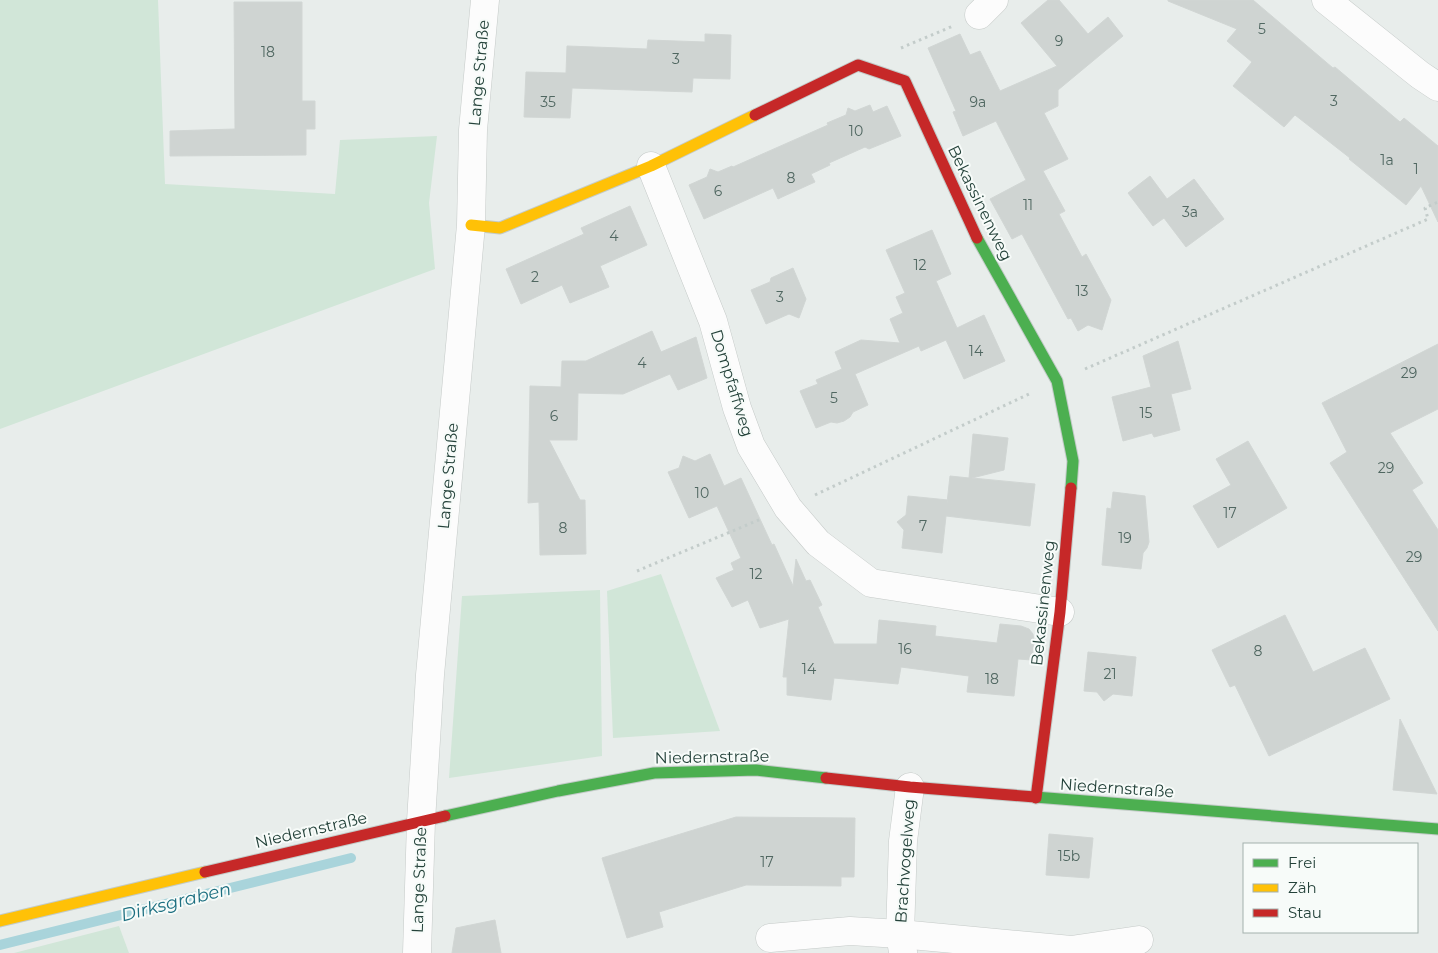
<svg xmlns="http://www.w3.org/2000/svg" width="1438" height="953" font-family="Montserrat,sans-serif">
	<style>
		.green { fill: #d1e6d8 }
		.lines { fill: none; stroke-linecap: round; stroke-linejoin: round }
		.stream { stroke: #a9d4db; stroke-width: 10 }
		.building { fill: #cfd4d2; stroke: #d1d6d4 }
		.street-casing { stroke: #c5cac8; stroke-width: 29 }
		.fast-casing { stroke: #c3cbc8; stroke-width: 13 }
		.slow-casing { stroke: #c3cbc8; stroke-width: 13 }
		.jam-casing { stroke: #c3cbc8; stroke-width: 13 }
		.path { stroke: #c3ccca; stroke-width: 3; stroke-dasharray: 2.5 4; stroke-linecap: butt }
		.street { stroke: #fcfcfc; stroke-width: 28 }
		.fast { stroke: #4caf50; stroke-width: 11 }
		.slow { stroke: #ffc107; stroke-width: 11 }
		.jam { stroke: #c62828; stroke-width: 11 }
		.labels { text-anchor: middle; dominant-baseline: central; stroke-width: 4; stroke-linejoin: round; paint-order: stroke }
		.number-label { font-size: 14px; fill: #506761 }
		.street-label { font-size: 16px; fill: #24423a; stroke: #f7fbf9 }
		.water-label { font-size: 18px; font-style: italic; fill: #1c6f80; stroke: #f7fbf9 }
	</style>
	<rect width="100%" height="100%" fill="#e8edeb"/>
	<g class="green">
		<path d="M0,0H158L165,184L335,194L340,140L437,136L429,203L435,269L0,429Z"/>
		<path d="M661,574L720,731L613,738L607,591Z"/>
		<path d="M600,590L602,756L449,778L462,596Z"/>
		<path d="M119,926L129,953H14Z"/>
	</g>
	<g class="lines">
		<path class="stream" d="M0,945L351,858"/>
	</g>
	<g class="building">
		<path d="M1048,0H1059L1088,34L1108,17L1123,36L1058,90V106L1044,113L1068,159L1043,171L1065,211L1059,214L1082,257L1086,254L1111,300L1102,330L1088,325L1078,331L1071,318L1068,319L1022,234L1012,239L990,199L1026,180L996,121L963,136L953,112L956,111L928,48L960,34L970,55L980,51L1000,91L1057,66L1021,23Z"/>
		<path d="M1168,0H1253L1333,68L1335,67L1400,122L1404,118L1438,146V222L1421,186L1406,205L1349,159L1350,158L1295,115L1284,127L1233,86L1252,62L1227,41L1237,29L1168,1Z"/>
		<path d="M234,2H302V101H315V129H306V155L170,156V131L235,129Z"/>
		<path d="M705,34L731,35L730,79L693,78L692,92L572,88L570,118L524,117L526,72L566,73L567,46L647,49L648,40L705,42Z"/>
		<path d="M870,105L873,112L887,106L901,136L869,149L865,147L829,163L830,165L811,174L815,182L782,197L778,199L773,188L704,219L689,185L707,177L710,169L718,172L732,166L733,167L828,125L827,123L846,115L848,108L855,111Z"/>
		<path d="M1150,176L1167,199L1194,179L1224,219L1186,247L1164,218L1153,226L1128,193Z"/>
		<path d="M630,206L647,245L600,266L609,287L570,303L562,285L521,304L506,269L584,234L581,228Z"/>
		<path d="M932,230L951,274L936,281L957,328L984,315L1005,361L964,379L946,340L921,351L919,346L855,374L868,405L853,412L850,417L844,421L837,423L831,422L816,428L800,391L818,384L816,380L842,369L835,352L861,340L900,343L890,319L903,313L896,297L905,293L886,250Z"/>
		<path d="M793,268L806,299L799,318L789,314L766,324L751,290L770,282L771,278Z"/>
		<path d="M652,331L661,352L696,337L707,378L678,390L670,374L623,394L578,393L577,440H549L580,500H585L586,554L540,555L539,502L528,503L530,386L561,387L562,361H586Z"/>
		<path d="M1178,341L1191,389L1171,394L1180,430L1154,437L1152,433L1123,441L1112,397L1151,387L1143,356Z"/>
		<path d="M1438,344V409L1390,433L1423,483L1412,490L1438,530V631L1330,463L1347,452L1322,403Z"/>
		<path d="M973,434L1008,438L1004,470L972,478L1035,484L1030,526L946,516L942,553L902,548L904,530L897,522L906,515L908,496L948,500L947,503L950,476L969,478Z"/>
		<path d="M1248,441L1287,508L1218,548L1193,506L1231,485L1216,459Z"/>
		<path d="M710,454L724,486L741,478L772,545L774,544L793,586L796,559L806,581L810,580L822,605L818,607L834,644H877L879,620L936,626L935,636L997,643L1000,624L1021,626L1029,629L1033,634L1034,642L1032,660L1018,659L1014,696L967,692L969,676L901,667L898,684L834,678L831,700L787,695V677H783L789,619L760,628L748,600L732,607L716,578L734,570L731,563L741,558L717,506L689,518L668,472L679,468L683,456L695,461Z"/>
		<path d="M1113,492L1145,496L1149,542L1147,548L1143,553L1141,569L1102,565L1107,508L1111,509Z"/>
		<path d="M1285,615L1313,672L1365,648L1390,699L1269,756L1235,685L1230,687L1212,650Z"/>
		<path d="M1088,652L1136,657L1132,696L1113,694L1104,701L1097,692L1084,691Z"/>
		<path d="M1400,719L1437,794L1393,790Z"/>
		<path d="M736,817L855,818L854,877H841V886L746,885L659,912L663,927L627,938L602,858Z"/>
		<path d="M1049,834L1093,838L1089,878L1046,875Z"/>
		<path d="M495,920L501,953H452L456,928Z"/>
	</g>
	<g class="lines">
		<g class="street-casing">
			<g id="street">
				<path d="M1326,0L1420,75L1438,87"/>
				<path d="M979,15L994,0"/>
				<path d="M651,166L713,321L737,408L751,446L788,508L818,543L871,583L1060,612"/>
				<path d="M770,938L850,931L900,934L1071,950L1139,940"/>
				<path d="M903,952L900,934L903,841L910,787"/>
				<path d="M417,953L421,821L430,675L471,225L473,130L485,0"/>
			</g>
		</g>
		<g class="fast-casing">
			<g id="fast">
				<path d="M977,238L1057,381L1073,461L1071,488"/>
				<path d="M1035,797L1438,829"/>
				<path d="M445,816L558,791L654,773L756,770L826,778"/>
			</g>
		</g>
		<g class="slow-casing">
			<g id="slow">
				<path d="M471,225L500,228L651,166L755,115"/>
				<path d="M0,921L205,872"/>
			</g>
		</g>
		<g class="jam-casing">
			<g id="jam">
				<path d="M755,115L858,65L905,81L977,238"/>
				<path d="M826,778L910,787L1035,797"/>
				<path d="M1036,798L1060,612L1071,488"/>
				<path d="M205,872L445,816"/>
			</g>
		</g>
		<g class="path">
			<path d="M901,48L953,26"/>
			<path d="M1085,369L1428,219L1425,208L1438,202"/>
			<path d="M815,495L1029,394"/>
			<path d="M637,571L761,519"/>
		</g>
		<use href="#street" class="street"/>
		<use href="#fast" class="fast"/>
		<use href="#slow" class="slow"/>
		<use href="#jam" class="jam"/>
	</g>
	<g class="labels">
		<g class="number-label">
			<text x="1262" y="29">5</text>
			<text x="1059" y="41">9</text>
			<text x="268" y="52">18</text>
			<text x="676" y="59">3</text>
			<text x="1334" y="101">3</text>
			<text x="548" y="102">35</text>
			<text x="978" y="102">9a</text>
			<text x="856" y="131">10</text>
			<text x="1387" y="160">1a</text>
			<text x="1416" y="169">1</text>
			<text x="791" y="178">8</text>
			<text x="718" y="191">6</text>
			<text x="1028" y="205">11</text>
			<text x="1190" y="212">3a</text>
			<text x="614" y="236">4</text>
			<text x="920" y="265">12</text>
			<text x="535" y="277">2</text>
			<text x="1082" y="291">13</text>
			<text x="780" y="297">3</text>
			<text x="976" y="351">14</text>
			<text x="642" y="363">4</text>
			<text x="1409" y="373">29</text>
			<text x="834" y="398">5</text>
			<text x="1146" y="413">15</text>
			<text x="554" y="416">6</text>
			<text x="1386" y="468">29</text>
			<text x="702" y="493">10</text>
			<text x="1230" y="513">17</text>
			<text x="923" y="526">7</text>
			<text x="563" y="528">8</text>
			<text x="1125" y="538">19</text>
			<text x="1414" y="557">29</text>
			<text x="756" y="574">12</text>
			<text x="905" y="649">16</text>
			<text x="1258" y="651">8</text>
			<text x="809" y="669">14</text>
			<text x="1110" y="674">21</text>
			<text x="992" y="679">18</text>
			<text x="1069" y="856">15b</text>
			<text x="767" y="862">17</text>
		</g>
		<g class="street-label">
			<text transform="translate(479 73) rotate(-85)">Lange Straße</text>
			<text transform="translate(980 203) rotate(64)">Bekassinenweg</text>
			<text transform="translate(732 383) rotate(73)">Dompfaffweg</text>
			<text transform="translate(448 476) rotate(-85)">Lange Straße</text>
			<text transform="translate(1043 603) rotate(-84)">Bekassinenweg</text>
			<text transform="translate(712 757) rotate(-1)">Niedernstraße</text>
			<text transform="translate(1117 788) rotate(4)">Niedernstraße</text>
			<text transform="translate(311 830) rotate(-13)">Niedernstraße</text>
			<text transform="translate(905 861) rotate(-86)">Brachvogelweg</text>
			<text transform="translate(419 880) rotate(-88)">Lange Straße</text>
		</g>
		<g class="water-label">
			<text transform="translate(176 902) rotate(-14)">Dirksgraben</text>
		</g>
	</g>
	<rect x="1243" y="843" width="175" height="90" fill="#f7fbf9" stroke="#a3b1ad"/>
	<rect x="1253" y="859" width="25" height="8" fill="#4caf50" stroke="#a3b1ad"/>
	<text x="1288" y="868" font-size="15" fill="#24423a">Frei</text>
	<rect x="1253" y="884" width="25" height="8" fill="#ffc107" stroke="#a3b1ad"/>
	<text x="1288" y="893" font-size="15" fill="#24423a">Zäh</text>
	<rect x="1253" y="909" width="25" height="8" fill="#c62828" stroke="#a3b1ad"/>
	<text x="1288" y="918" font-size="15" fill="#24423a">Stau</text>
</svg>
